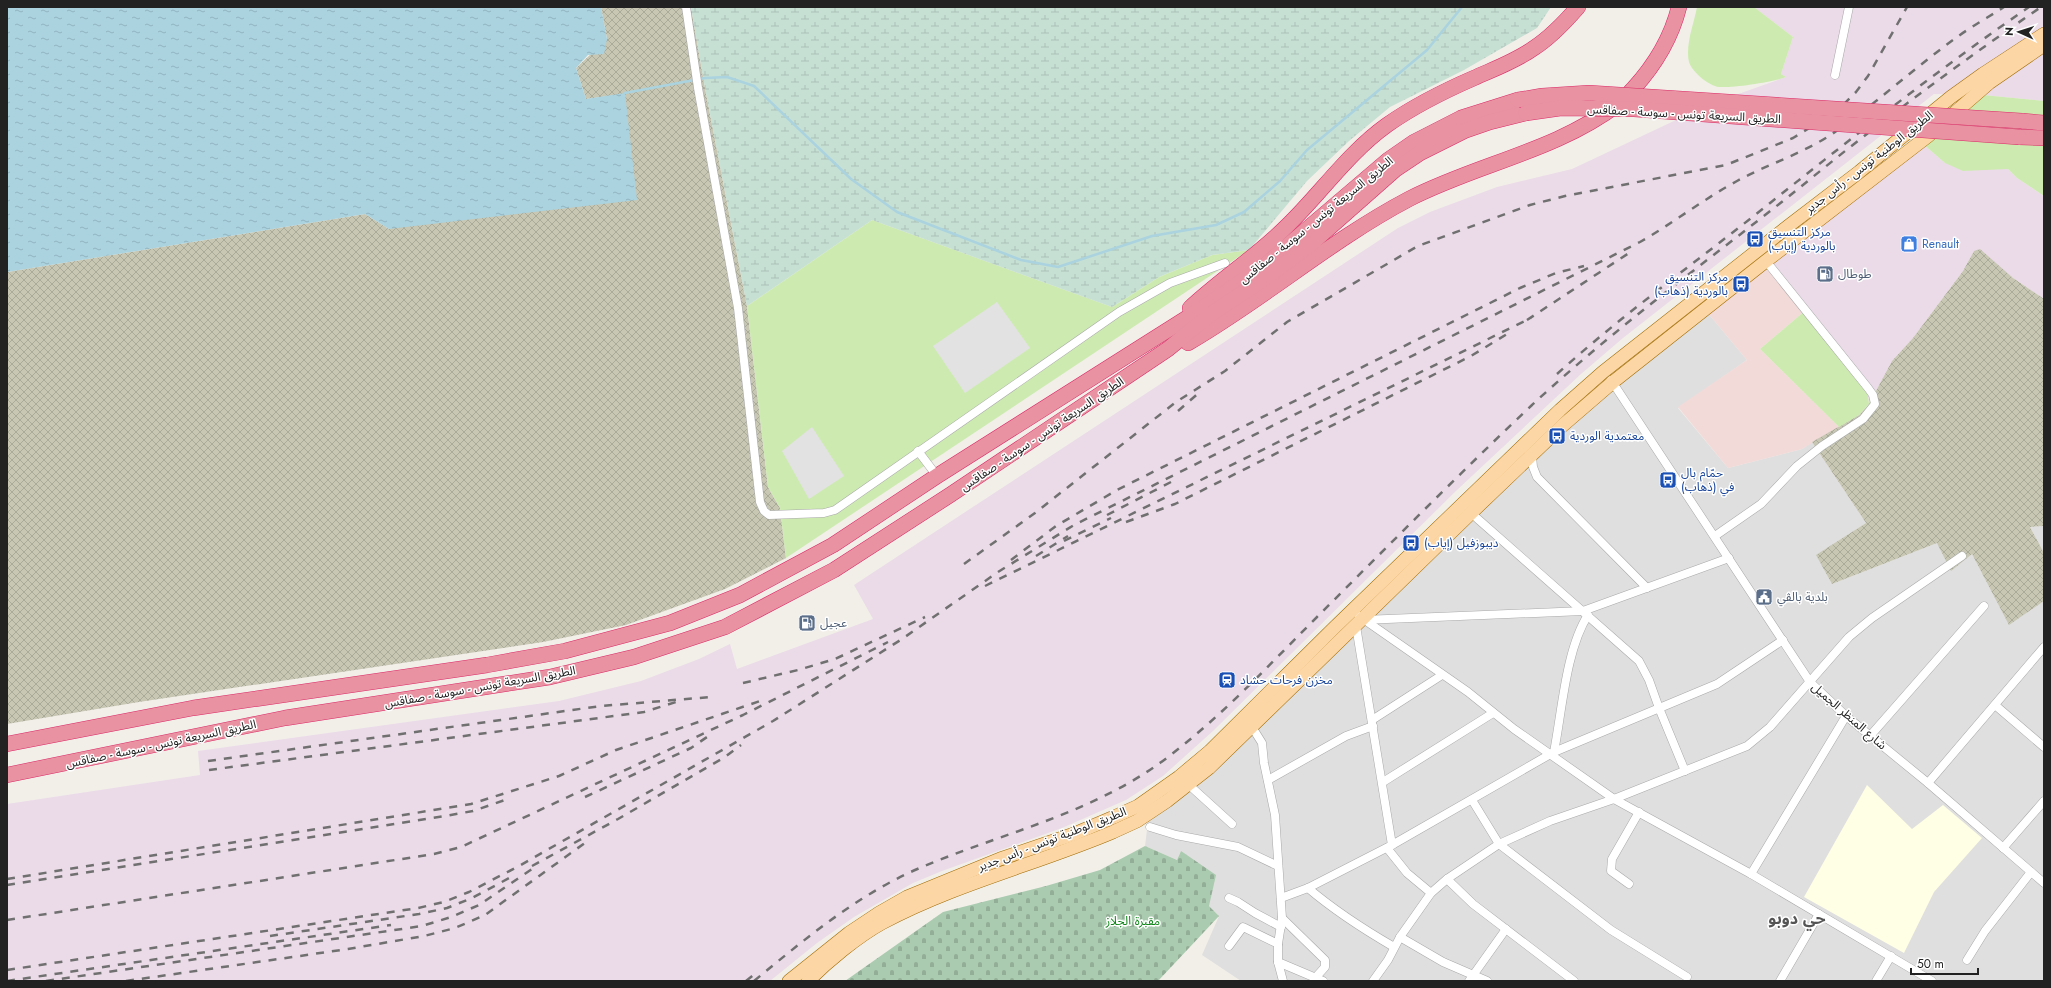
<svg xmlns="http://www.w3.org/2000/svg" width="2051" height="988" font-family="Jost,'Noto Sans Arabic',sans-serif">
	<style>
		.residential { fill: #e0dfdf }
		.commercial { fill: #f2dad9 }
		.industrial { fill: #ebdbe8 }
		.education { fill: #ffffe5 }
		.construction { fill: url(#construction-cross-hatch) }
		.grass { fill: #cdebb0 }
		.wetland { fill: url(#wetland-marsh) }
		.cemetery { fill: url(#cemetery-stones) }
		.parking { fill: #e2e2e2 }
		.water { fill: url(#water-ripples) }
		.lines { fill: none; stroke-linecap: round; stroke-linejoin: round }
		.stream { stroke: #aad3df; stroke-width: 2.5 }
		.minor-casing { stroke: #a9a9a9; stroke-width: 9 }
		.primary-casing { stroke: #a06b00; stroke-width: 14 }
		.motorway-casing { stroke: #dc2a67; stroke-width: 16 }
		.minor { stroke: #fff; stroke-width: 8 }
		.primary { stroke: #fcd6a4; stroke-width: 13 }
		.motorway { stroke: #e892a2; stroke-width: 15 }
		.rail { stroke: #707070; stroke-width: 2.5; stroke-dasharray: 8 8; stroke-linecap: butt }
		.motorway-bridge-casing { stroke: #dc2a67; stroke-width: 16; stroke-linecap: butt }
		.motorway-bridge { stroke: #e892a2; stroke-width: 15 }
		.labels { text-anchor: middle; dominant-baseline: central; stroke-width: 3; stroke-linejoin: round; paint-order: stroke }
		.street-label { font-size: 12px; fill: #222; stroke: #fff }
		.transit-label { font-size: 12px; fill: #164399; stroke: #fff; text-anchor: start }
		.shop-label { font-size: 12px; fill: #366cbe; stroke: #fff; text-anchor: start }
		.service-label { font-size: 12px; fill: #4e5e75; stroke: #fff; text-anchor: start }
		.park-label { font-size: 12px; fill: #0c8416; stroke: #fff }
		.district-label { font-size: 16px; font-weight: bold; fill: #555; stroke: #fff }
	</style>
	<defs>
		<pattern id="construction-cross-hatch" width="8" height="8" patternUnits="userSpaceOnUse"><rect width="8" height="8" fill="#c7c7b4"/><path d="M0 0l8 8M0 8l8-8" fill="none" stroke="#abab9a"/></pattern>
		<pattern id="wetland-marsh" width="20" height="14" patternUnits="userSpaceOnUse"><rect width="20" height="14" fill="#c6e0d4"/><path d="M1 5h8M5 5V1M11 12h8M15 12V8" fill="none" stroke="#aac0b6"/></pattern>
		<pattern id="cemetery-stones" width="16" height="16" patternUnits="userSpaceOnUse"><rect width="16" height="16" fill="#aacbaf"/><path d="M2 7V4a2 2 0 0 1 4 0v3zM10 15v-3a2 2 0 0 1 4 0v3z" fill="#92ae96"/></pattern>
		<pattern id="water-ripples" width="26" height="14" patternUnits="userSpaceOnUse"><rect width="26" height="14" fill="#aad3df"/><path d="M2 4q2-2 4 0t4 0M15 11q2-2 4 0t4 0" fill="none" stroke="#92b5bf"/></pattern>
	</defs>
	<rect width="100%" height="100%" fill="#f2efe9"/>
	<g class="residential">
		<path d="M1707,312L1747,360L1678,408L1728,468L1802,449L1812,442L1866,523L1817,555L1832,584L1937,543L1972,554L2009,624L2044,601V981H1241L1202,955L1219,916L1209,906L1181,851L1177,860L1145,846L1148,822L1204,781L1519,475L1604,397Z"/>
		<path d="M2044,526V553L2030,527Z"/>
	</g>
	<path class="commercial" d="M1767,265L1806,310L1760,349L1839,427L1802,449L1728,468L1678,407L1747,360L1707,312Z"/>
	<g class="industrial">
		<path d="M1754,7H2044V101L1983,95L1934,94L1623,338L1581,374L1457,490L1213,731L1163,776L1126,800L1062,828L942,871L913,883L854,917L817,943L770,981H7V804L200,775L198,751L559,701L641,681L699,659L730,644L737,669L873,619L854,585L1398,228L1430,212L1497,187L1572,169L1710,104L1786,77L1781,74L1793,37Z"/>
		<path d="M1923,144L1945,163L1995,169H2008L2017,178L2044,196V299L1974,251L1963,271L1913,338L1892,361L1869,404L1866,382L1767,265Z"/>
	</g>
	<path class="education" d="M1867,785L1912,829L1943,805L1982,838L1934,892L1904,953L1804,897Z"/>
	<g class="construction">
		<path d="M601,7H691L705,88L747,306L768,487L780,508L786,558L725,589L626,625L543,642L139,702L7,724V272L365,214L389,229L625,94L586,99L576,68L607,39Z"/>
		<path d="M1980,249L2013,278L2044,299V526L2030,527L2044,553V601L2009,625L1972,554L1951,571L1937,543L1832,584L1816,555L1866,523L1812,442L1859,415L1869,404L1892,361L1913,338L1963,271L1974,251Z"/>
	</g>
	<g class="grass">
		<path d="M1697,7H1754L1793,37L1781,74L1786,77C1774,82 1733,88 1719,87C1709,86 1692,72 1689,62C1685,46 1694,23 1697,7Z"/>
		<path d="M1983,95L2044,101V196L2017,178L2008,169L1963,171L1945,163L1923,144Z"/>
		<path d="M872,220L1112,307L1159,277L1212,255L1249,250L786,558L780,508L768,487L747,306Z"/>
		<path d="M1806,310L1866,382L1869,404L1859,415L1839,427L1760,349Z"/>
	</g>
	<path class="wetland" d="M691,7H1551L1537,28L1464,70L1390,107L1349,141L1307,181L1249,250L1212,255L1159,277L1112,307L872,220L747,306L705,88Z"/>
	<path class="cemetery" d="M1145,846L1177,860L1181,851L1216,875L1209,906L1219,916L1158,981H845L943,912L1046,886L1100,870Z"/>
	<g class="parking">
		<path d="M997,302L1030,348L965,393L933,346Z"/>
		<path d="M812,427L844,476L809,499L782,451Z"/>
	</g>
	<path class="water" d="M7,7H601L607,39L604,54L588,55L576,68L586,99L625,93L637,200L389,229L365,214L7,272Z"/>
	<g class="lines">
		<path class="stream" d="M625,93L705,78L727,77L754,86L851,179L897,212L1021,260L1058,267L1152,236L1216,225L1244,212L1280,181L1307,150L1427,50L1462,7"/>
		<g class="minor-casing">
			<g id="minor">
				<path d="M686,7L698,88L738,308L760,502L764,511L769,515L824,513L835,510L1119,312L1170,283L1225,263"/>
				<path d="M1835,75L1849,7"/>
				<path d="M1611,380L1810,682L1846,716L1928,783L2044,883"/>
				<path d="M918,451L937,476"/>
				<path d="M1532,456L1533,467L1537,477L1647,588"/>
				<path d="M1471,513L1639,661L1649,680L1659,708L1685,771"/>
				<path d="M1715,536L1761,504L1797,466L1822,446L1863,419L1875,404L1873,395L1868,388L1766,261"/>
				<path d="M1359,616L1468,692L1514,729L1614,799L1751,874L1932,981"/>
				<path d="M1363,620L1583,611L1729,558"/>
				<path d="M1356,626L1392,845"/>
				<path d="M1995,705L2044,747"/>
				<path d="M1372,720L1442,675"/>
				<path d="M1252,727L1262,743L1264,763L1275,815L1282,918L1278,944V962L1283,981"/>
				<path d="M1870,736L1984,606"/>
				<path d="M1554,752C1562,711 1566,649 1588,615"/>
				<path d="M1268,780L1346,736L1373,726"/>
				<path d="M1383,782L1493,713"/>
				<path d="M1928,783L2044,647"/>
				<path d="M1189,785L1232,824"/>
				<path d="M1472,800L1499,844L1611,930L1687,977"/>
				<path d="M1150,827L1176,835L1238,847L1278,866"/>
				<path d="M1387,848L1407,873L1431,893"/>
				<path d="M2003,848L2044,801"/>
				<path d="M1751,874L1846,716"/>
				<path d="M1447,879L1473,904L1574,981"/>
				<path d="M1629,884L1611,871L1612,859L1639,812"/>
				<path d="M1308,888C1335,911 1363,929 1394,947"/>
				<path d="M1229,898L1238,902L1255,913L1281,927"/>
				<path d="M1281,898L1308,888L1392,845L1554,752L1717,684L1783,640"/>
				<path d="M1282,918L1325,960V967L1316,977"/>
				<path d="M1400,937L1443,962L1487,981"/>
				<path d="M1229,946L1243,927L1278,944"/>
				<path d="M1967,960L1985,931L2031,872"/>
				<path d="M1278,962L1323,981"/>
				<path d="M1373,981L1388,960L1400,937L1431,893L1447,879L1499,844L1550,821L1614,799L1747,746L1770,727L1849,637L1872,618L1962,556"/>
				<path d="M1469,981L1506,929"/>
				<path d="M1780,981L1819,914"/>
				<path d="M1876,981L1891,956"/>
			</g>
		</g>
		<g class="primary-casing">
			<g id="primary">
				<path d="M789,981L849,933L879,913L907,897L1000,859L1074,834L1114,817L1138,806L1179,777L1210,751L1335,627L1560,410L1603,372L1791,224L1859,172L1951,97L1983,74L2044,34"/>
				<path d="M808,981C828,961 857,937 882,923C955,884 1037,864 1113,832L1137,821L1167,801L1209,768L1471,513L1562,426L1613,382L1766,261L1928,136L1989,83L2044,45"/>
			</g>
		</g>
		<g class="motorway-casing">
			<g id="motorway">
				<path d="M2022,121L2044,123"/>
				<path d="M2019,137L2044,138"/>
				<path d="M1190,308C1221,279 1257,256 1287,226C1321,193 1348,153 1387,125C1414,106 1444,91 1474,78C1494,69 1516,61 1534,48C1551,37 1565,22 1578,7"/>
				<path d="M1188,343C1264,299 1331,240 1409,199C1477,164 1556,151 1618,104C1624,100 1628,94 1633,89C1655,65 1671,39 1679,7"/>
				<path d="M7,744L193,708L487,665L565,651L670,623L740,595L833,545L937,476L1212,302L1265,265L1388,160L1414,142L1461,118L1518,100"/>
				<path d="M7,775L285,718L550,677L634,657L725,627L834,570L950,495L1168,349L1211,314L1271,274L1311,244L1396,169L1420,153L1464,131L1490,122L1526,113"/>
			</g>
		</g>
		<use href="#minor" class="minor"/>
		<use href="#primary" class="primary"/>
		<use href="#motorway" class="motorway"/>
		<g class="rail">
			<path d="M1527,320L1632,251"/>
			<path d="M1557,374C1621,316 1692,265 1760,211C1848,141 1936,71 2029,7"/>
			<path d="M1178,411L1202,390"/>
			<path d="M1107,515L1171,482"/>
			<path d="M1126,522L1175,504L1471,356L1507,334"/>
			<path d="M1064,541L1111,518"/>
			<path d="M1036,556L1068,536"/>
			<path d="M1011,560L1056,526L1117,490L1520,288L1556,273L1584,266"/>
			<path d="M964,564L1035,513L1176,402L1225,371L1287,322L1418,246L1530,205L1565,196L1726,165L1793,138L1837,111L1856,92L1868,76L1907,7"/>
			<path d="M985,586L1531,318"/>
			<path d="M743,683L798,670L835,659L925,617"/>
			<path d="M208,761L601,706L711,697"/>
			<path d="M209,770L644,712L676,702"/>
			<path d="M585,797L691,748L707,737"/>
			<path d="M532,866L618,819L725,757L741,745"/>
			<path d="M7,879L471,804L559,776L616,750L763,700"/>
			<path d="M7,885L445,816L473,811L505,800"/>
			<path d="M7,920L434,854L461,847L743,715L888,642"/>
			<path d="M270,936L419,914L447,908L472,898L513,876"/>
			<path d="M7,970L418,908L444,902L469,892L519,866L773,721L902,639L998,572L1074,525L1640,242C1673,223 1704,199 1737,181C1768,164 1802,154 1832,134C1874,105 1912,70 1953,40C1969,28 1987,18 2004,7"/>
			<path d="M7,981L391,925"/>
			<path d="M46,981L422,926L451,917L479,905L538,865"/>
			<path d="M126,981L348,949L424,936L455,928L485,915L589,840"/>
			<path d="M746,981L757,972"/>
			<path d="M754,981C805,939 855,897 915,870C1000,833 1092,815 1168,757C1222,716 1269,665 1317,617C1388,546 1459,474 1532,405C1604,338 1683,279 1760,219C1795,192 1828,164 1863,137C1921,92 1980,49 2041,7"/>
		</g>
		<g class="motorway-bridge-casing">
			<g id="motorway-bridge">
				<path d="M1518,100L1542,96L1589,93L2022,121"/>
				<path d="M1526,113L1561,108L1634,109L2019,137"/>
			</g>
		</g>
		<use href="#motorway-bridge" class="motorway-bridge"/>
	</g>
	<defs>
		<g id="bus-square" transform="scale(0.9)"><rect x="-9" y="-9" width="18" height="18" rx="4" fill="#1a4fb4" stroke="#fff"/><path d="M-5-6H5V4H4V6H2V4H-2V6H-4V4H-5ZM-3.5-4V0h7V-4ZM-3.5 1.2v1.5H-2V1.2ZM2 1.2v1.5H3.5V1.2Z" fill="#fff"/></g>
		<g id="shop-square" transform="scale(0.9)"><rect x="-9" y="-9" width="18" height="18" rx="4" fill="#3f7fe0" stroke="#fff"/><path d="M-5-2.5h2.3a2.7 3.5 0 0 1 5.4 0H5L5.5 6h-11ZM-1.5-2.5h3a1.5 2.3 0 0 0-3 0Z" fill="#fff"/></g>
		<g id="fuel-square" transform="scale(0.9)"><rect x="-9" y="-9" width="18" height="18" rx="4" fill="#5c6f8a" stroke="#fff"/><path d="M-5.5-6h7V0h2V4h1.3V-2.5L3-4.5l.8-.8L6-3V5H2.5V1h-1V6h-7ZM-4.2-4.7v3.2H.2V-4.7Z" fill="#fff"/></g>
		<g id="civic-square" transform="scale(0.9)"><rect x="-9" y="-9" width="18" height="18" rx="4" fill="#5c6f8a" stroke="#fff"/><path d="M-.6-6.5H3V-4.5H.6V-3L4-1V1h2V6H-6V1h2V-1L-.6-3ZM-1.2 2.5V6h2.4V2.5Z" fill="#fff"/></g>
		<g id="station-square" transform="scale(0.9)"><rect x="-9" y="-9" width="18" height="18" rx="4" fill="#1a4fb4" stroke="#fff"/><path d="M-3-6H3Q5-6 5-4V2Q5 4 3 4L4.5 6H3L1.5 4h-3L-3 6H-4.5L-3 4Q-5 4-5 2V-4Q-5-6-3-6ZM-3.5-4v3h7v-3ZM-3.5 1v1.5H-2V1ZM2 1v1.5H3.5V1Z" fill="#fff"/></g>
	</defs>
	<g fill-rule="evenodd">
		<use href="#bus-square" x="1755" y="239"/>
		<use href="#shop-square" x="1909" y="244"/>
		<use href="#fuel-square" x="1825" y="274"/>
		<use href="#bus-square" x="1741" y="284"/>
		<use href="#bus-square" x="1557" y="436"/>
		<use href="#bus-square" x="1668" y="480"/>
		<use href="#bus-square" x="1411" y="543"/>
		<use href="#civic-square" x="1764" y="597"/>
		<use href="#fuel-square" x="807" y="623"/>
		<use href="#station-square" x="1227" y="680"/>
	</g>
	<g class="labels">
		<g class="street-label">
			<text transform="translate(1684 114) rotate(3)">الطريق السريعة تونس - سوسة - صفاقس</text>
			<text transform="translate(1869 162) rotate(-38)">الطريق الوطنية تونس - رأس جدير</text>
			<text transform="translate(1316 220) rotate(-39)">الطريق السريعة تونس - سوسة - صفاقس</text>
			<text transform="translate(1042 434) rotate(-34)">الطريق السريعة تونس - سوسة - صفاقس</text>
			<text transform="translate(480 687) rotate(-10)">الطريق السريعة تونس - سوسة - صفاقس</text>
			<text transform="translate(1849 716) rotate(41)">شارع المنظر الجميل</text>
			<text transform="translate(161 744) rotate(-12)">الطريق السريعة تونس - سوسة - صفاقس</text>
			<text transform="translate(1052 839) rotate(-21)">الطريق الوطنية تونس - رأس جدير</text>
		</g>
		<g class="transit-label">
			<text x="1768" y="232">مركز التنسيق<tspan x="1768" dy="14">بالوردية (إياب)</tspan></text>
			<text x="1728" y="277" text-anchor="end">مركز التنسيق<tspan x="1728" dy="14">بالوردية (ذهاب)</tspan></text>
			<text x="1570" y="436">معتمدية الوردية</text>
			<text x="1681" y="473">حمّام بال<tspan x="1681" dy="14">في (ذهاب)</tspan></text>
			<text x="1424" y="543">ديبوزفيل (إياب)</text>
			<text x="1240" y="680">مخزن فرحات حشاد</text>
		</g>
		<g class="shop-label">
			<text x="1922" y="244">Renault</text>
		</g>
		<g class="service-label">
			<text x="1838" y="274">طوطال</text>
			<text x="1777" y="597">بلدية بالڤي</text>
			<text x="820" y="623">عجيل</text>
		</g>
		<g class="park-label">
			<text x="1133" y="921">مقبرة الجلاز</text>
		</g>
		<g class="district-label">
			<text x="1797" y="918">حي دوبو</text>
		</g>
	</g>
	<rect width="2051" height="988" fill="none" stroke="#222222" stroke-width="16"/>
	<g transform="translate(2019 32) rotate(273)" stroke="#ffffff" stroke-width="3" paint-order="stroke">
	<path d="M0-3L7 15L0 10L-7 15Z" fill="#222222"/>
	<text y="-6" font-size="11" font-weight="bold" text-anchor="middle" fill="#222222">N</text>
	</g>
	<path d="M1911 968v6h67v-6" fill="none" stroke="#222222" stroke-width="2"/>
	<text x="1917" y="968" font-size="12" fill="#222222" stroke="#ffffff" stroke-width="3" paint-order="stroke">50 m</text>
</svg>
